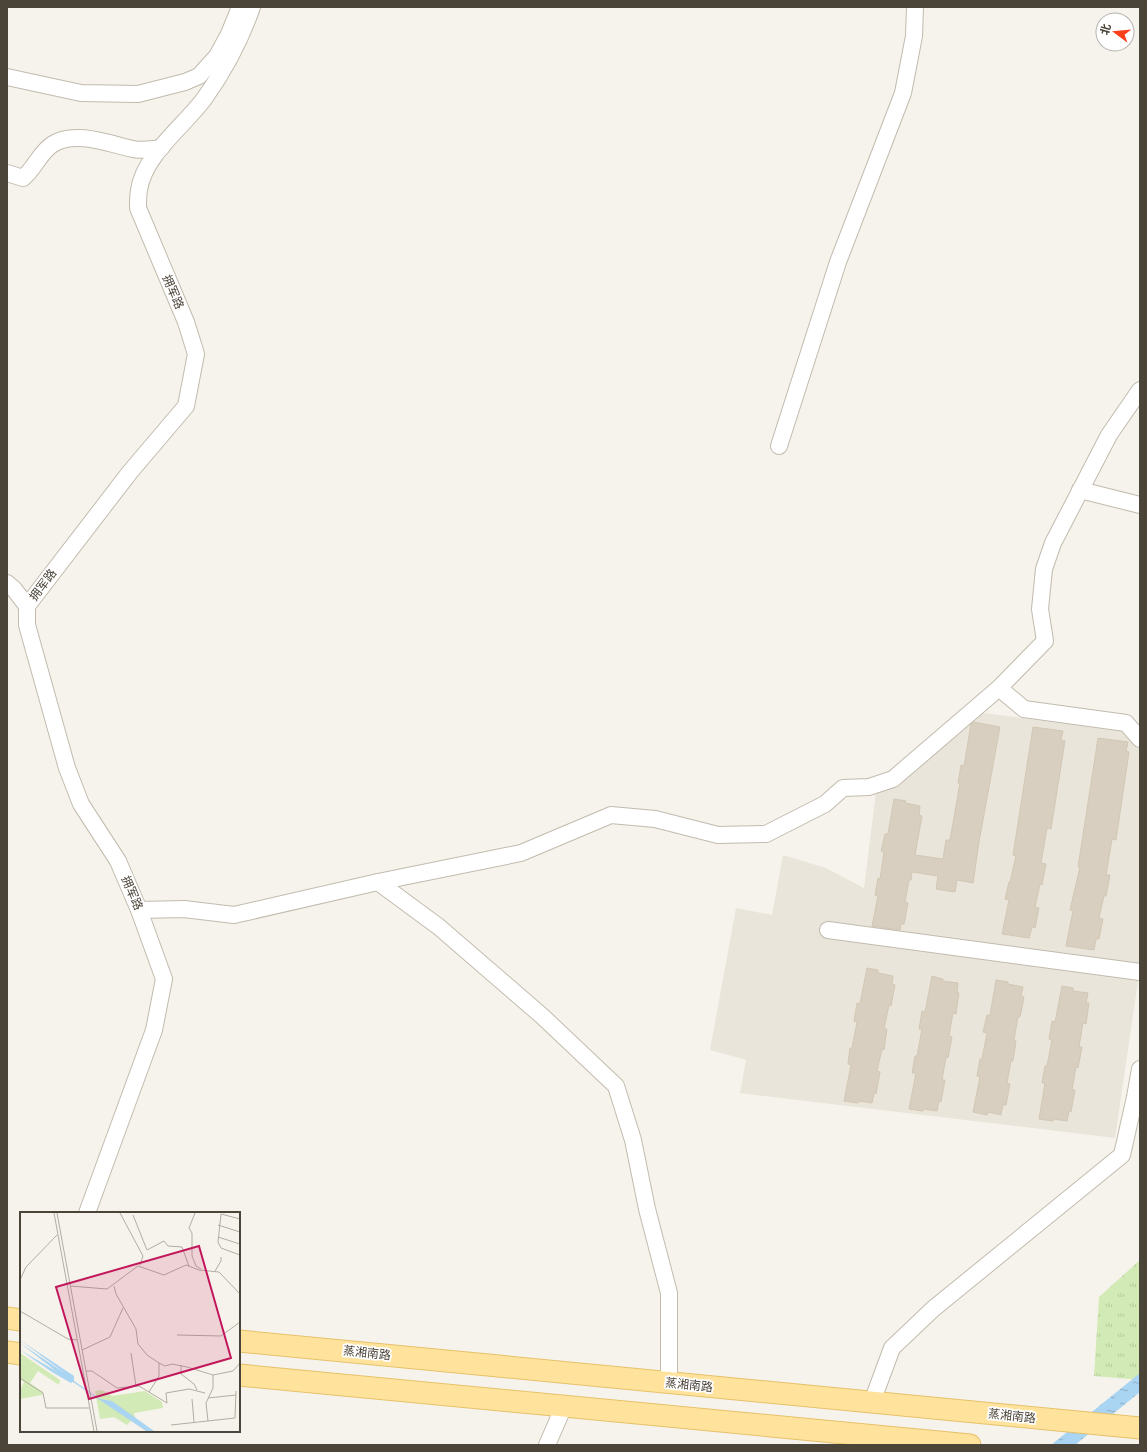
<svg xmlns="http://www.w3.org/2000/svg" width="1147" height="1452" font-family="Jost,'Noto Sans SC',sans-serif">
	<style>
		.residential { fill: #eae5da }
		.park { fill: url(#park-tufts) }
		.water { fill: url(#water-ripples) }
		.building { fill: #d8cfc1; stroke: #d3c7b4 }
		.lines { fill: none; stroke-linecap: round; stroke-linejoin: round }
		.minor-casing { stroke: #c2bbae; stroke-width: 18 }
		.major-casing { stroke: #e6c16a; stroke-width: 23 }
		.minor { stroke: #fff; stroke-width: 16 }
		.major { stroke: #ffe39c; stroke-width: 21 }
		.labels { text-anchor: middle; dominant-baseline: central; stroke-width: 3.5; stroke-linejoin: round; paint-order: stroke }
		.street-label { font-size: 12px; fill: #4b4439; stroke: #fff }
		.inset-road { fill: none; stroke: #b2ada4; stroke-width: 1 }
		.view { fill: #c2185b; fill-opacity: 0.15; stroke: #c2185b; stroke-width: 2 }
		.inset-edge { fill: none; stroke: #4b4439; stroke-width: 2 }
	</style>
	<defs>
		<pattern id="park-tufts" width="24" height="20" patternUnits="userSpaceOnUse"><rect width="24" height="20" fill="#d2eab5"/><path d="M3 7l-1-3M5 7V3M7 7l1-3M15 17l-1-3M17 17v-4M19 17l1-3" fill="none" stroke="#b6ca9c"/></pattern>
		<pattern id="water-ripples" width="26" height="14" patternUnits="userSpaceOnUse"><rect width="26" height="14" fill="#a9d4f2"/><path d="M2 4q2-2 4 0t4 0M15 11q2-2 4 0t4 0" fill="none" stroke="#8caec5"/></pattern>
	</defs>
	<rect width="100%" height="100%" fill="#f6f3ec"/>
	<path class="residential" d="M976,712L1127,732L1140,747V968L1115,1138L740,1093L746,1060L710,1050L736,908L772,915L783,855L826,868L864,888L876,792Z"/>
	<path class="park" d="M1140,1260V1380L1094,1376L1099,1297Z"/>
	<path class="water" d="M1140,1373V1392L1075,1445H1051Z"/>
	<g class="building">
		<path d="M973,722L1000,727L979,842L973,883L957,880L955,892L936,889L938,876L912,872L911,880H909L905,902L908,903L904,924H901L900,930L872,926L878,896L875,895L878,878L880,879L884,852L881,851L885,834H888L894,799L906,801L905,803L920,806L919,815L922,816L915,855L943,859L946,840H950L960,783H958L961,765L964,766L971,724Z"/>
		<path d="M1033,727L1063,731L1061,740L1065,741L1051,829L1047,828L1041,863L1046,864L1042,885L1040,884L1035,907L1039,908L1035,928L1032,927L1029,938L1002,934L1009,900L1005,899L1009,882H1010L1016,856L1013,855Z"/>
		<path d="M1098,738L1128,742L1126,751L1129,752L1116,840L1112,839L1106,875H1110L1106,896H1104L1099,918L1103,919L1099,939H1096L1094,950L1066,946L1073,911L1070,910L1080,867H1078Z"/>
		<path d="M867,968L878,970V973L893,976L892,984L895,985L891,1006L889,1005L884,1029H887L884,1050L882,1049L877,1071L880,1072L876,1094L874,1093L872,1103L859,1101L858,1103L844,1101L851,1065L848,1064L850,1048H852L857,1022L854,1021L857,1003L860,1004Z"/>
		<path d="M932,976L943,979V981L958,983L957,993H959L956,1014L953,1013L949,1036L952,1037L948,1058L946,1057L942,1080H945L941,1102L939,1101L937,1111L923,1109V1111L909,1109L916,1073H912L915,1056H917L922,1029H919L922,1011L925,1012Z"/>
		<path d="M996,980L1008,982V984L1023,987L1021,996L1024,997L1020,1017H1018L1014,1040L1016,1041L1013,1061H1011L1007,1083L1010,1084L1006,1105H1003L1001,1115L988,1112L987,1115L973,1112L980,1077L977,1076L980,1059H982L987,1033L983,1032L987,1015H990Z"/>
		<path d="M1062,986L1073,988V991L1088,993L1086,1003H1089L1086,1024L1083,1023L1079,1047H1082L1078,1068L1076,1067L1072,1090H1075L1071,1112L1069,1111L1067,1121L1053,1119V1121L1039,1119L1045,1083H1042L1045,1066H1047L1052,1040L1049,1039L1052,1021L1055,1022Z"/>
	</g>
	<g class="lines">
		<g class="minor-casing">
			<g id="minor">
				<path d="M7,77L81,93L138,94L185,82L199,76L217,56L229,34L240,7"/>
				<path d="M7,173L23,178C35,168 40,152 53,144C75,130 110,144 133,149C142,151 152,149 161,148"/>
				<path d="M779,446L838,262L903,93L914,36L915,7"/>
				<path d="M1080,490L1140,505"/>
				<path d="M7,583L14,589L27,606"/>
				<path d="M999,688L1024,709L1126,723L1140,739"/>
				<path d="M378,882L439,927L542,1016L616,1086L633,1140L647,1209L669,1293V1383"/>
				<path d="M139,910L184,909L234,915L378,882L521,853L611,815L655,819L718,835L766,834L825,804L843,788L869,787L893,779L999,688L1045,641L1040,609L1044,569L1053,543L1109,435L1140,390"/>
				<path d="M828,930L1140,972"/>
				<path d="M87,1213L154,1030L164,979L139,910L118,861L81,804L67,768L27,625V606L130,472L186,406L196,354L186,322L138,208C138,202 138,196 139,190C144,155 184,126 204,99C224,71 241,39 252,7"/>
				<path d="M872,1402L892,1348L933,1309L1122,1155L1135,1097L1140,1069"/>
				<path d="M547,1445L564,1406"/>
			</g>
		</g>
		<g class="major-casing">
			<g id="major">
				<path d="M7,1318L21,1320"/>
				<path d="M239,1341L1140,1428"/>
				<path d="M7,1352L21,1354"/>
				<path d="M239,1375L970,1445"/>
			</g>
		</g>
		<use href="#minor" class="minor"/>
		<use href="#major" class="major"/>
	</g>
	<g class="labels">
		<g class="street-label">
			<text transform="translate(173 292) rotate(67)">拥军路</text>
			<text transform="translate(43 585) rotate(-53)">拥军路</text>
			<text transform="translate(132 893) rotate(67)">拥军路</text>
			<text transform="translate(367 1353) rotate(6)">蒸湘南路</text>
			<text transform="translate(689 1385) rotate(6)">蒸湘南路</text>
			<text transform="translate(1012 1416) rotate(6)">蒸湘南路</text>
		</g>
	</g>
	<g transform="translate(20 1212)">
		<rect width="220" height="220" fill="#f6f3ec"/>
		<path d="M82,178L92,184L125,179L142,190L143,196L114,201L115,205L107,213L94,205L80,207L75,179Z" fill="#d2eab5"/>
		<path d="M0,141L40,168L39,173L18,159L10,171L23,180L22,183L0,187V179L4,170L0,167Z" fill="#d2eab5"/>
		<path d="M0,128L54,164V169L80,187L92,189L134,219H126L53,170L51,171L32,160L0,138L36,159L0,131L46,162Z" fill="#a9d4f2"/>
		<path class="inset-road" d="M34,1L74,219M37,1L77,219M100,1L123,44L120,53M175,1L169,16L172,21V44L176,54L181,57M113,3L127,38L144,29L148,34L162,35L169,54M220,7L201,2L198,30L201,36L220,43M198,13L220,20M198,25L220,32M195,59L201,49V45M0,68L6,55L37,23M50,74L87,77L118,54L144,63L166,53L179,58L199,60L220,82M94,74L96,82L116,117L118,132L127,143L139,151L145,154L152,152L167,155L193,163L213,159L220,151M0,99L48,127L57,128M157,123L201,124L220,110M62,138L90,125L103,96M111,141L116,174M161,153V162L174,172L177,178M66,159H72L97,176L119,174L129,180L139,164V151M0,166L23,181L26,196H69M129,180L147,191L146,181L169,177L185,181M188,186L216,183M172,187L174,210M188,209L186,191L193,176V163M151,213L215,206L216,179"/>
		<path class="view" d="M179,34L211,146L69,187L36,75Z"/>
		<rect width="220" height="220" class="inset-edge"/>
	</g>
	<rect width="1147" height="1452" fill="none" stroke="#4b4439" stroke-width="16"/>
	<g transform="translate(1115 32) rotate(286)"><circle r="19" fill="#ffffff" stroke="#b7b4b0"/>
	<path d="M0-3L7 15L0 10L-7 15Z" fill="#fc3f1d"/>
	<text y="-6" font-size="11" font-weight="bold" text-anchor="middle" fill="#4b4439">北</text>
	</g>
</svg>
